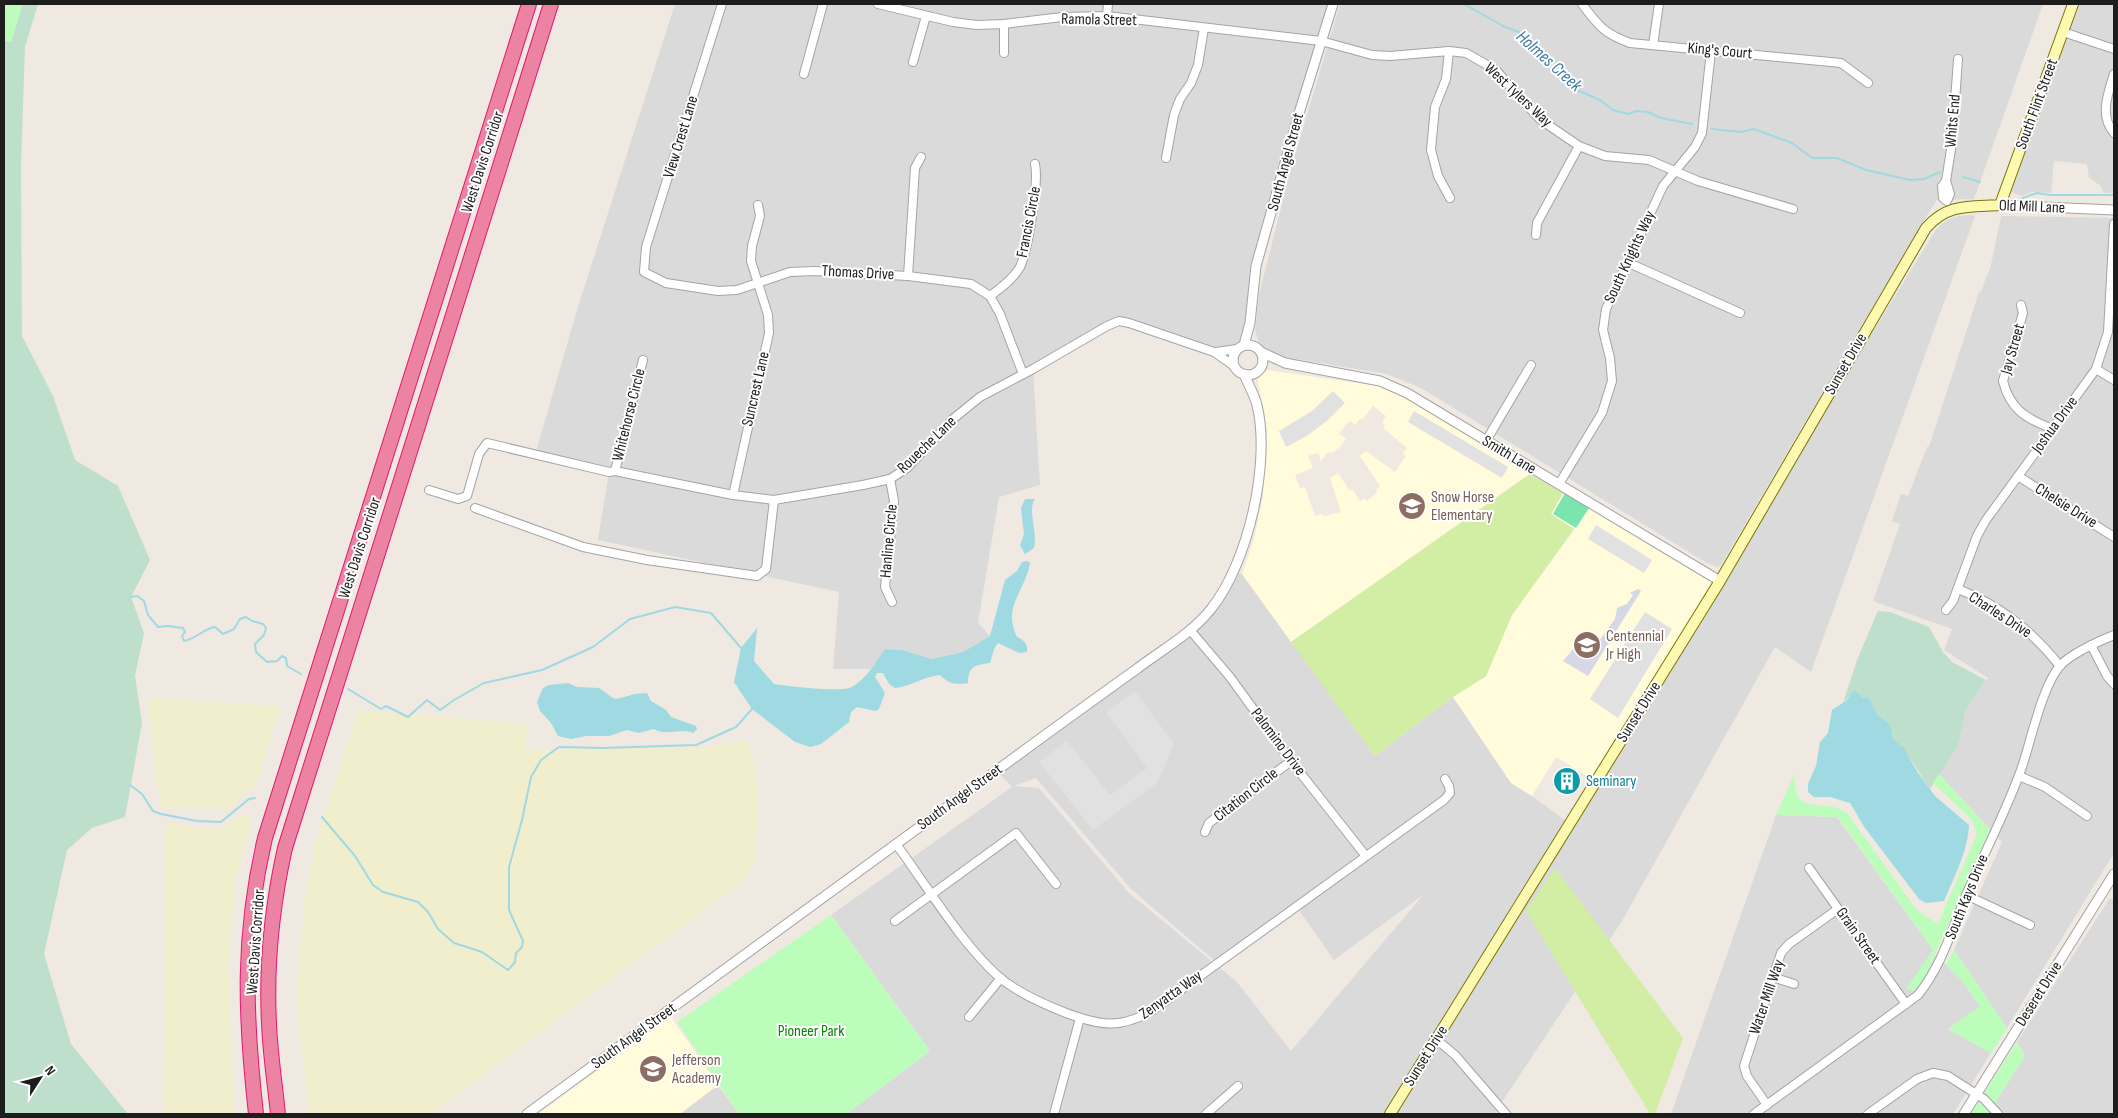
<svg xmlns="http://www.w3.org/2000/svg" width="2118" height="1118" font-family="'Sofia Sans Condensed',sans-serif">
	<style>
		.residential { fill: #dbdada; fill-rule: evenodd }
		.education { fill: #fffbdb; fill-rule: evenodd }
		.farmland { fill: #f0eecc }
		.grass { fill: #d1eea4 }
		.wetland { fill: #bedfcc }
		.park { fill: #bdfdbb }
		.pitch { fill: #7ae5af }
		.parking { fill: #e1e1e1 }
		.plaza { fill: #d6d8e5 }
		.water { fill: #9fd9e1 }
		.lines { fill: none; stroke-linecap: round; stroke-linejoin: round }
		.stream { stroke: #9fd9e1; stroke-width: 2 }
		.minor-casing { stroke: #a4a4a4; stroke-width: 10 }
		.tertiary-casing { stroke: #a4a4a4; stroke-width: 11 }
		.secondary-casing { stroke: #787700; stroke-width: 12 }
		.motorway-casing { stroke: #e61676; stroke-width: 16 }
		.minor { stroke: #fff; stroke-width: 8 }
		.tertiary { stroke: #fff; stroke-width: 9 }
		.secondary { stroke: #fef9b1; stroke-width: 10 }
		.motorway { stroke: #ed83a3; stroke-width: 14 }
		.labels { text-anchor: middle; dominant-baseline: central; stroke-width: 4; stroke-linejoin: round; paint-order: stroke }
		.street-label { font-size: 16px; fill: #1d1d1d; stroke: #fff }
		.education-label { font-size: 16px; fill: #785e54; stroke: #fff; text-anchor: start }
		.culture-label { font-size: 16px; fill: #0d838f; stroke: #fff; text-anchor: start }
		.park-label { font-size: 16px; fill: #078303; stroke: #fff }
		.water-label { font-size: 18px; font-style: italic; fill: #3e7ca4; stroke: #fff }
	</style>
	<rect width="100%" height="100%" fill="#efe9e2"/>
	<g class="residential">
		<path d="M675,4H1329L1256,266L1244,345L1237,349L1214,352L1119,321L1033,369L1040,485L999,497L978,623L990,636L963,652L932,659L902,650L885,649L871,669H833L839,592L598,540L609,472L535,455L577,310Z"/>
		<path d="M1340,4H2043L1974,199L1937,200L1921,225L1721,565L1717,567L1705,562L1421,388L1387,374L1277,356L1265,349L1259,343L1255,330L1259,295L1290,172Z"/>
		<path d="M2078,4H2114V193H2103L2101,186L2089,178L2087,164L2054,161L2051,193L2032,192L2022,196L2011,192Z"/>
		<path d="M1972,215L1975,216L1811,672L1775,647L1622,921L1494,1114H846L930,1051L831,915L1012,787L996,771L1210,611L1235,571L1242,574L1375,756L1453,697L1511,783L1532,796L1570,824L1935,231L1945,221L1958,216ZM1036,778L1130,888L1217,963L1296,906L1334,960L1423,895L1291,1051L1237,982L1129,893L1039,788L1014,786Z"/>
		<path d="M2001,216L2114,218V853L2007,1028L1954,950L2002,842L1939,774L1958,746L1966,710L1988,678L1944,650L1952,629L1873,601L1900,524L1892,521L1901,494L1908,496L1927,447H1929L1979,292H1981L1991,265Z"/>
		<path d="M1776,815L1837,817L1933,950L1914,991L1936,955L1961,979L1980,1006L1948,1029L1991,1053L1953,1114H1671Z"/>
		<path d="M2110,898L2114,900V1114H1988L2025,1056L2017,1042Z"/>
		<path d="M718,1085L739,1114H680Z"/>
	</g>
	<g class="education">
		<path d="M1267,370L1379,386L1402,394L1530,474L1291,642L1242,574L1254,539L1263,497L1267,430L1258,381L1260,375ZM1373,406L1386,416L1382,423L1385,425L1383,428L1407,448L1403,453L1406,456L1395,472L1366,451L1360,456L1380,486L1376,490L1377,493L1367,501L1364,498L1360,501L1352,489L1350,491L1338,473L1330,478L1341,512L1324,516L1322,514L1315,516L1305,487L1300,488L1295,475L1313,468L1308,456L1318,453L1321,461L1327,453L1334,452L1337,448L1338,450L1346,439L1339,434L1347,423L1351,421L1355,425L1360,419L1362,420Z"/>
		<path d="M1563,493L1714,579L1596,782L1556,757L1532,796L1511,783L1453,697L1486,676L1512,615L1574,530L1551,514Z"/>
		<path d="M671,1017L718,1085L680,1114H538Z"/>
	</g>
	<g class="farmland">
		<path d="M147,698L281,706L256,784L244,793L232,809L160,807Z"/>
		<path d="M358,710L527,724L526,749L710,747L748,740L758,782L756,855L745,880L431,1114H308L297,999L304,902L316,841Z"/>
		<path d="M244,814L252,819L235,882L228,966L234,1114H164L166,823L217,830Z"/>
	</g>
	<g class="grass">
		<path d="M1530,474L1563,493L1551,514L1574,529L1512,615L1486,676L1453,697L1375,756L1291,642Z"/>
		<path d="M1555,868L1683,1038L1655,1114H1650L1526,911Z"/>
	</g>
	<g class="wetland">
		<path d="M4,4H38L25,47L21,165L22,336L53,396L75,460L118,486L150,560L131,597L144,633L135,676L142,723L125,817L92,828L67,850L44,954L71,1044L128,1114H4Z"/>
		<path d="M1878,611L1890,612L1929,627L1943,652L1952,662L1986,680L1966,710L1958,746L1930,789C1917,772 1910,752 1893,739L1890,726L1877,714L1869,698H1863L1854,691L1843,703L1857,660Z"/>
	</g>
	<g class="park">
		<path d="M4,4H23L11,42L4,41Z"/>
		<path d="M1795,773C1791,820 1826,796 1847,813L1917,910L1938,924L1977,834L1972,820L1933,783L1939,774L1990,830L1923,981L1914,991L1906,989L1933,950L1838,817L1776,815Z"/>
		<path d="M831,915L930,1051L846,1114H739L677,1022Z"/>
		<path d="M1954,950L2007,1028L1991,1053L1948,1029L1980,1006L1961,980L1946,965Z"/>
		<path d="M2017,1042L2025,1056L1988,1114H1971Z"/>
	</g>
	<path class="pitch" d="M1565,493L1589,508L1576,528L1553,514Z"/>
	<g class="parking">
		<path d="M1333,391L1345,403L1328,420L1308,435L1286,447L1279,431L1312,411Z"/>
		<path d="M1414,411L1508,467L1502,478L1408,422Z"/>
		<path d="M1596,525L1652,560L1644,573L1588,539Z"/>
		<path d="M1645,612L1672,629L1618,718L1590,699Z"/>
		<path d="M1135,691L1174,744L1157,783L1093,830L1039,762L1067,741L1110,795L1147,768L1106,712Z"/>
	</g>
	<path class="plaza" d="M1638,589L1641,591L1588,676L1563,661L1575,647L1591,652L1615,619L1617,608L1627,604L1633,595L1630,593Z"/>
	<g class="water">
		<path d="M1025,499H1035C1027,509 1038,533 1034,548L1025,554L1020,545L1024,534L1021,508Z"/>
		<path d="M1027,561L1030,563C1025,592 1002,606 1017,637C1024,640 1028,644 1027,652L1019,653L998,643L994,649L990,663C975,665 968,666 968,683C956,685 949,684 940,675C922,677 912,686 895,688L889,684L883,673H877L875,677L885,693L879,709L876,711L857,707L851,712L849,722L821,744L810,747L795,742L752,709L734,682L741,648L757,628L754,661L774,684C789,686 841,693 852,687C867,678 875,663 885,649L902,650L932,659L963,652L990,636L1005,580L1017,571L1022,562Z"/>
		<path d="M568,683L577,687L599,688L613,698L617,699L635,694L647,693L651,701L666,710L671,717L696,726L697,729L693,733C681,727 666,737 654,729L639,733L627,730L609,736H586L571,739L558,736L551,723L540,711L537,702L543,688L549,685Z"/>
		<path d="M1854,690L1863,698H1869L1877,714L1890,725L1893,739L1904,748L1918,773L1935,796L1969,825C1968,851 1954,877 1944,901L1926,903L1919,899L1865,828L1850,803L1830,797H1814L1808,792V784L1816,766L1820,742L1828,733L1832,710L1846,701Z"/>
	</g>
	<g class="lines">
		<g class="stream">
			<path d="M1464,4L1505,27L1519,32L1532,45L1553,61L1575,89L1600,100L1613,110L1628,114L1636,111L1648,112L1661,118L1692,124"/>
			<path d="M1712,129L1740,132L1754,129L1792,143L1812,158H1837L1866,170L1910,180L1924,179L1940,172"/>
			<path d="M1963,177L1980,182"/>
			<path d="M2020,199L2037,193L2050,195H2114"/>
			<path d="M131,597L137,596L144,601L148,615L158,627L168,626L183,628L185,632L182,636L184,641C196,639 203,629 215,627L223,634L234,629L240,619L246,617L252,621L263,624L266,628L264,635L255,644L256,652L267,662L277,661L282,656L286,658L287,666L301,674"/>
			<path d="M348,689L381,709L386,706L408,717L427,700L440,710L454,700L484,683L542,670L593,647L630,619L675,607L711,613L741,648"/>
			<path d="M130,785L142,794L153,811L161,814L197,821L221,822L249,799L255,798"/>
			<path d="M322,817L355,856L373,885L383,892L418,902L428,912L438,929L454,943L482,952L508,970L515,962L516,953L522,947L523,941L509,910V867L522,820L531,777L541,760L559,747L603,748L696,745L736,727L752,709"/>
		</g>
		<g class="minor-casing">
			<g id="minor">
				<path d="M722,4L646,247L644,272L666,283L718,291L737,290L790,272L814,271L908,276L971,284L990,296L1000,314L1023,374"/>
				<path d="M878,4L953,22L977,25L1004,24L1062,17L1107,16L1321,41L1372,55L1390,56L1449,51L1466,53L1496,70L1518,96L1541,120L1579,146L1605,156L1649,160L1698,181L1793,209"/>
				<path d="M1582,4C1599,26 1603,33 1630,43L1841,63L1868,83"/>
				<path d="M1107,16L1108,4"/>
				<path d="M1004,24V53"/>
				<path d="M2063,32L2114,49"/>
				<path d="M1653,45L1659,4"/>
				<path d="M1449,51L1446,79L1435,107L1431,150L1438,176L1450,198"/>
				<path d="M913,62L926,16"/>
				<path d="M804,74L823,4"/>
				<path d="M2114,74C2108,93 2099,116 2114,133"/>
				<path d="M1166,158L1174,115L1180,99L1191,83L1198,65L1204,28"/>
				<path d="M1946,181L1950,194L1947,201L1943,198L1942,186L1946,181L1952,143L1958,59"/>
				<path d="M1536,235L1537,223L1579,146"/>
				<path d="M1629,263L1740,313"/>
				<path d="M908,276L915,168L921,157"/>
				<path d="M990,296C1001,288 1013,279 1020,267C1028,250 1039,183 1035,164"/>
				<path d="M2021,305L2023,313L2003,381C2010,410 2027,419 2053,429"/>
				<path d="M1216,352L1237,349"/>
				<path d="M2096,369L2114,380"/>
				<path d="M1486,441L1531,365"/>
				<path d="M615,471L643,360"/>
				<path d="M2018,476L2114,537"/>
				<path d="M890,479L894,501L885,587L892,602"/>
				<path d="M1559,484L1602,413L1612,381L1610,358L1603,330L1606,309L1663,186L1695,147L1702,133L1711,51"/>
				<path d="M429,490L458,499L467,496L479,454L487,443L609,472L615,471L733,495L774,500L863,485L890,479L907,468L953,419L980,397L1033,369L1107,326L1119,321L1129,323L1214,352L1234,366"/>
				<path d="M733,495L769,333L768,315L751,261L752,246L760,216L758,205"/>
				<path d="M475,508L583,547L647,560L757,576L766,569L774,500"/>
				<path d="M1958,589C2001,606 2031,630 2060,666"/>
				<path d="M1946,610L1953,601L1977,536L1986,520L2096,369L2108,332L2114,224"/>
				<path d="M1190,630L1230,677L1291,761L1365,855"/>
				<path d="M2091,645L2107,676L2114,684"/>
				<path d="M2019,776L2045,787L2087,816"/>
				<path d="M1205,832L1209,823L1291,761"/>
				<path d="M896,844C927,886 961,943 999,977C1018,993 1043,1004 1066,1013C1101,1026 1121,1029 1153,1010L1444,800L1450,793L1449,786L1445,779"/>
				<path d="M1809,868L1906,1004"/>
				<path d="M1966,895L2030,925"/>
				<path d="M895,921L1016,833L1056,884"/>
				<path d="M1773,977L1794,984"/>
				<path d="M969,1017L1001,978"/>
				<path d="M1437,1040L1455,1055L1506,1114"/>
				<path d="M1767,1105L1747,1076L1744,1066L1781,953L1789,944L1838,909"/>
				<path d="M1054,1114L1080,1018"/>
				<path d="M1206,1114L1238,1086"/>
				<path d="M1754,1114L1918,995C1943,964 1952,928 1967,893C1985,851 2007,810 2022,767C2031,740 2042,688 2059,667C2068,655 2099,641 2114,635"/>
				<path d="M1868,1114L1917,1079L1933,1073L1948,1076L1984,1099L1998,1114"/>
			</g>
		</g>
		<g class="tertiary-casing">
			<g id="tertiary">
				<path d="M2000,205L2114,210"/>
				<circle cx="1248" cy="360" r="15"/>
				<path d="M1244,345L1250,323L1256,266L1300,110L1333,4"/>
				<path d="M1261,352L1285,363L1380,381L1407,393L1720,581"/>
				<path d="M527,1114C692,994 857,873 1022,752C1060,724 1099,696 1138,668C1163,649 1191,634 1211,609C1248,563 1271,463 1257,405C1254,394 1248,384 1244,374"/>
				<path d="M1964,1114L2114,874"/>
			</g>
		</g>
		<g class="secondary-casing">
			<path id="secondary" d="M1390,1114L1720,581L1926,228C1948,203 1970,207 2000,205L2073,4"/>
		</g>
		<g class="motorway-casing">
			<g id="motorway">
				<path d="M256,1114C245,1015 242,936 265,838L529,4"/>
				<path d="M278,1114C275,1084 270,1053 269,1023C266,964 272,906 285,848L551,4"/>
			</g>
		</g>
		<use href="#minor" class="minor"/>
		<use href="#tertiary" class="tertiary"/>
		<use href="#secondary" class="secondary"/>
		<use href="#motorway" class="motorway"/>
	</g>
	<defs>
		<g id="school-disc" transform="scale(1.4375)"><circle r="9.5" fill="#8d6e63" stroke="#fff"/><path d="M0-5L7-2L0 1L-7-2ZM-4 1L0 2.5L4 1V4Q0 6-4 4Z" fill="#fff"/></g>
		<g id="building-disc" transform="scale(1.4375)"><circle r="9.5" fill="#0f9aa8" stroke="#fff"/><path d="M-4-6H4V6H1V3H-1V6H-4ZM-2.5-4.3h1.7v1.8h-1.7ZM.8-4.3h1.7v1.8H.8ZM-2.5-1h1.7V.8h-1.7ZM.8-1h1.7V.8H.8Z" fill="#fff"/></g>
	</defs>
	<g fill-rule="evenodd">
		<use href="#school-disc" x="1412" y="506"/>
		<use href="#school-disc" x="1587" y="645"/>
		<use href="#building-disc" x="1567" y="781"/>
		<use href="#school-disc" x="653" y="1069"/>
	</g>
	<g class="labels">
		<g class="street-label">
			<text transform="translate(1099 20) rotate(1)">Ramola Street</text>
			<text transform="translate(1720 51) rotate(5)">King's Court</text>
			<text transform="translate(1518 95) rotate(43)">West Tylers Way</text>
			<text transform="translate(2037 104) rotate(-70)">South Flint Street</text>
			<text transform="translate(1953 121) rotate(-85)">Whits End</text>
			<text transform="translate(681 137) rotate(-73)">View Crest Lane</text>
			<text transform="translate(483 162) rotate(-72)">West Davis Corridor</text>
			<text transform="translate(1286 162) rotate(-75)">South Angel Street</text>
			<text transform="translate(2032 207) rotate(2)">Old Mill Lane</text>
			<text transform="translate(1029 222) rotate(-79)">Francis Circle</text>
			<text transform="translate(1630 257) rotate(-65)">South Knights Way</text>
			<text transform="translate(858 273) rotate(3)">Thomas Drive</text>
			<text transform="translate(2013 349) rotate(-74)">Jay Street</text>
			<text transform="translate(1846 364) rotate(-60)">Sunset Drive</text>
			<text transform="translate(756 389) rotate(-77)">Suncrest Lane</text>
			<text transform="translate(629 415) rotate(-76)">Whitehorse Circle</text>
			<text transform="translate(2055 425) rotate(-54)">Joshua Drive</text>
			<text transform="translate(927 445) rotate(-44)">Roueche Lane</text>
			<text transform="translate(1509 455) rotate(31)">Smith Lane</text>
			<text transform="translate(2066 506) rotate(32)">Chelsie Drive</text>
			<text transform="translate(889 541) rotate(-85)">Hanline Circle</text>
			<text transform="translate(360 548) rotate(-72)">West Davis Corridor</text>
			<text transform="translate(2000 615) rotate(33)">Charles Drive</text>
			<text transform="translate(1639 712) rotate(-58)">Sunset Drive</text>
			<text transform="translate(1278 742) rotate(53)">Palomino Drive</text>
			<text transform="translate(1246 795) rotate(-38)">Citation Circle</text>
			<text transform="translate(960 797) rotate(-36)">South Angel Street</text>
			<text transform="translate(1967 897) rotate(-68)">South Kays Drive</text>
			<text transform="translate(1858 936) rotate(55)">Grain Street</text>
			<text transform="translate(256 942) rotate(-86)">West Davis Corridor</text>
			<text transform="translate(2039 994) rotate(-58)">Deseret Drive</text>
			<text transform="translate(1171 995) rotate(-35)">Zenyatta Way</text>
			<text transform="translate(1767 997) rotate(-71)">Water Mill Way</text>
			<text transform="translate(634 1036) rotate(-36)">South Angel Street</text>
			<text transform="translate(1426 1056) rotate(-58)">Sunset Drive</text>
		</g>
		<g class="education-label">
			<text x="1431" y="497">Snow Horse<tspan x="1431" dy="18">Elementary</tspan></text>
			<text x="1606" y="636">Centennial<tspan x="1606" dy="18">Jr High</tspan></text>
			<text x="672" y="1060">Jefferson<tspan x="672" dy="18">Academy</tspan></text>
		</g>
		<g class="culture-label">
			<text x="1586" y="781">Seminary</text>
		</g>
		<g class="park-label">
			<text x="811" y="1031">Pioneer Park</text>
		</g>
		<g class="water-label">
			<text transform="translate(1549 61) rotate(42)">Holmes Creek</text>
		</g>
	</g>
	<rect width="2118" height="1118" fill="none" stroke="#1d1d1d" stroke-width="10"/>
	<g transform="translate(40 1078) rotate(54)" stroke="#ffffff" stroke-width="4" paint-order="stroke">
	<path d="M0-4L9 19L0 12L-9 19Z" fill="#1d1d1d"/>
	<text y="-8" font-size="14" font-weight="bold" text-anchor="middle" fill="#1d1d1d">N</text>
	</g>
</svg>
